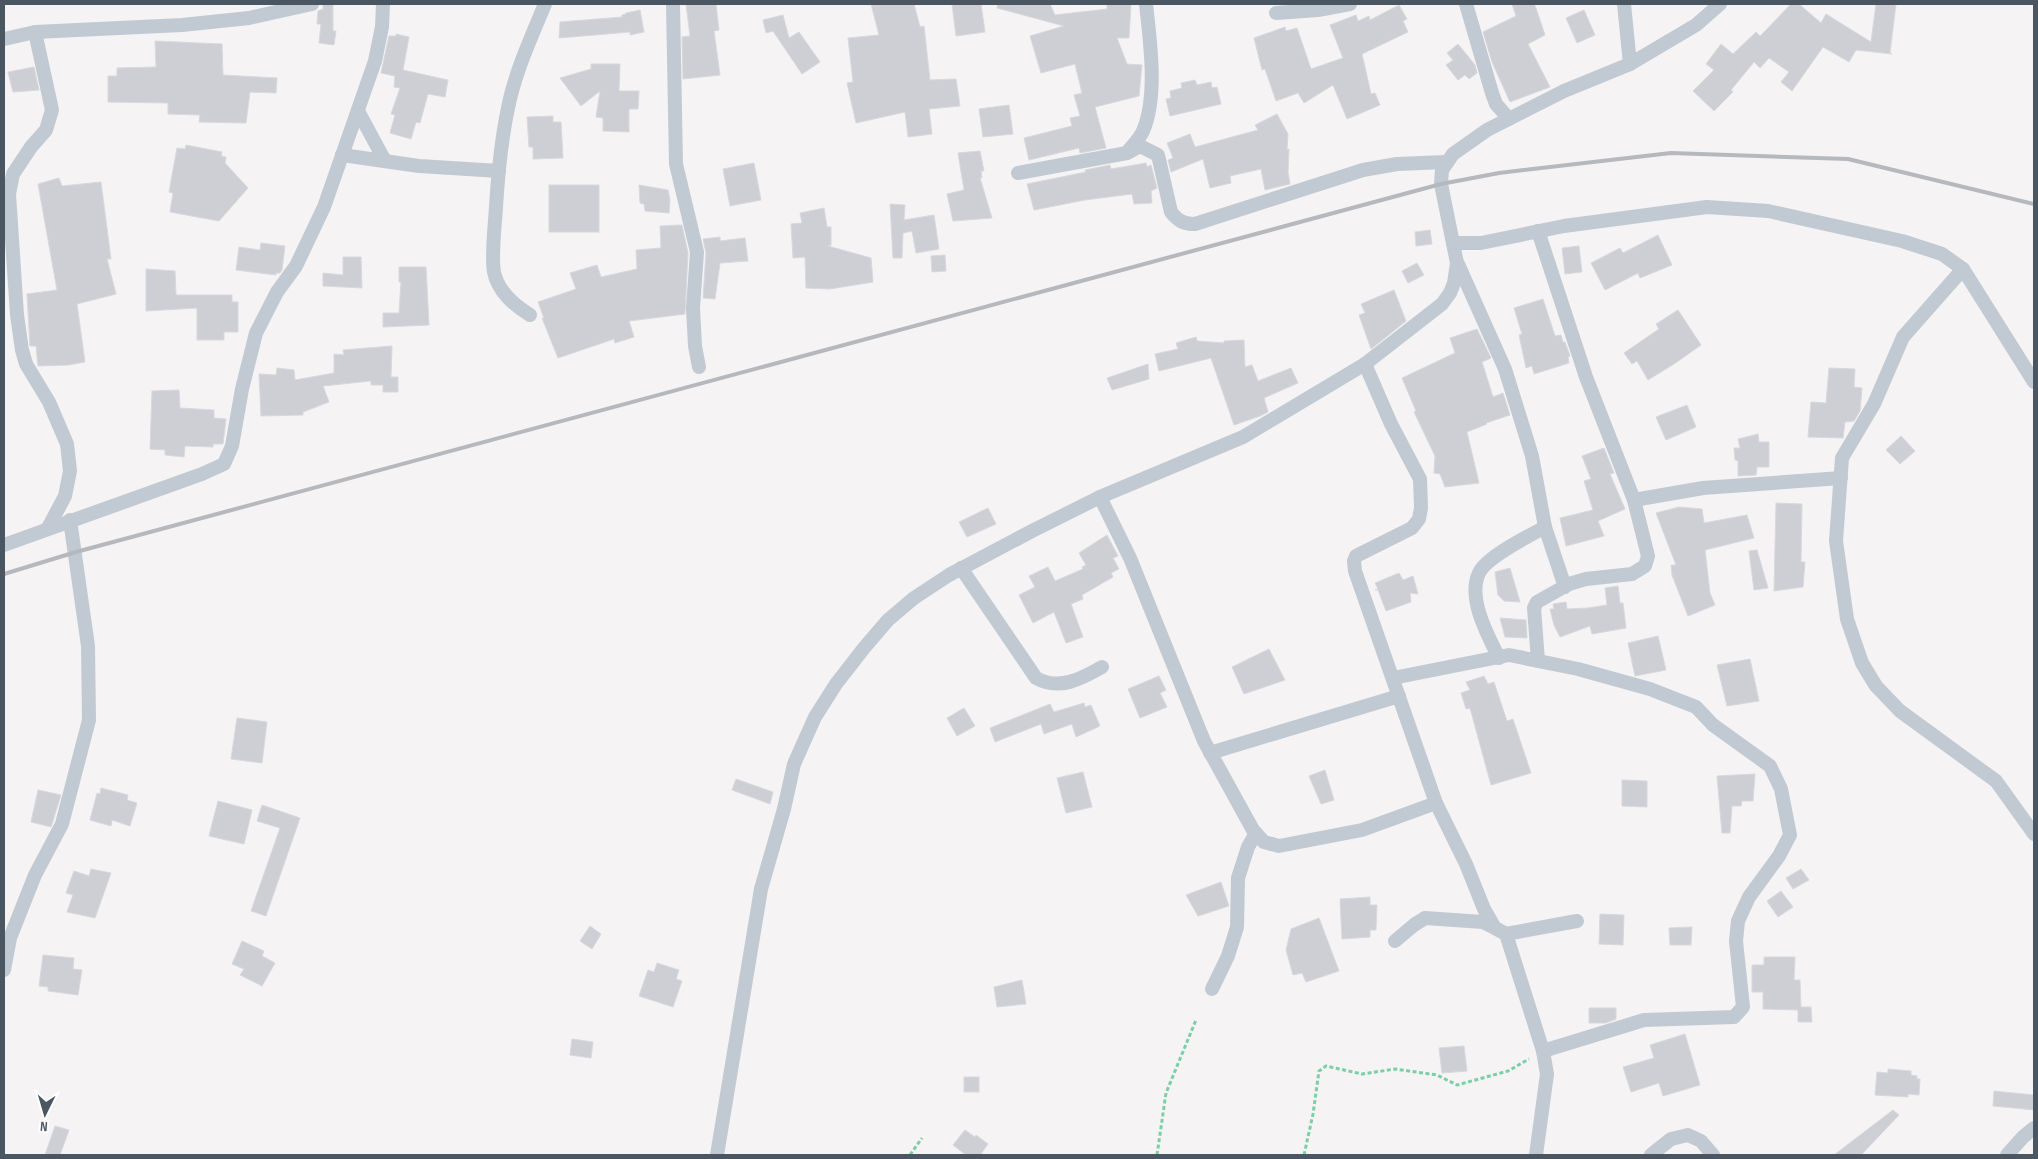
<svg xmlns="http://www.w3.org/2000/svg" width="2038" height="1159" font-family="'Sofia Sans Condensed',sans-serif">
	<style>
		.building { fill: #cdcfd5; stroke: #d7d9de }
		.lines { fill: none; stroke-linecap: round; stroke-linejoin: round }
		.path { stroke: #7ad0a6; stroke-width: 3; stroke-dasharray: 4 2.5; stroke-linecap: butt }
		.minor { stroke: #c1cad2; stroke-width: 14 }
		.rail { stroke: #b5b8bd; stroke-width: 4 }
	</style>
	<rect width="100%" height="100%" fill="#f5f3f3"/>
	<g class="building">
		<path d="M323,4H333V31H336L334,45L319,43L321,24H317L318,11L323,9Z"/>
		<path d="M686,4H716L719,30L714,31L720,75L683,79L682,37L690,36Z"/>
		<path d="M871,4H914L920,27L924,26L930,80L956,79L960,106L929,109L932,134L908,137L905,112L856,123L847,83L853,82L848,38L879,35Z"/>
		<path d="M952,4H981L985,32L956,36Z"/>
		<path d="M998,4H1050L1055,15L1107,9V4H1131L1129,38H1117L1127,64L1142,65L1139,96L1095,107L1106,148L1080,153L1079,148L1029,160L1024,138L1072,126L1070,118L1080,116L1074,95L1082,93L1075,64L1041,73L1030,36L1064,26L997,8Z"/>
		<path d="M1512,4H1534L1536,8L1545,35L1528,44L1550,87L1510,102L1492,62L1483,32L1516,16Z"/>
		<path d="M1791,4H1799L1821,23L1826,14L1871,42L1876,4H1896L1890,53L1892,54L1856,50L1849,62L1823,47L1792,91L1781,82L1789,72L1769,58L1760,68L1754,62L1731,90L1733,92L1714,111L1693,91L1714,70L1706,64L1721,44L1733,54L1756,32L1760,36L1766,30Z"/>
		<path d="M1399,5L1407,19L1403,21L1408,32L1362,54L1371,94L1375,93L1380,105L1347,119L1333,85L1304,103L1298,93L1276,101L1265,69L1262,70L1254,38L1285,27L1286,31L1297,28L1311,69L1343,58L1330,25L1356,15L1358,21L1369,16L1370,20Z"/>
		<path d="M640,10L644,32L630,35V32L559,38L560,22L622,17V15L626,14V13Z"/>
		<path d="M1584,10L1595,35L1577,43L1566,18Z"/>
		<path d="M783,15L789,38L799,32L820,62L802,74L773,31L766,33L763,20Z"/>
		<path d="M396,34L409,37L403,70L448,80L445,97L428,94L420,123L416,122L411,139L390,133L395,115L391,114L400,88L394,87L395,76L381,73L389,36H396Z"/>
		<path d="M155,41L222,44L223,75L277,78L276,93L250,92L246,123L199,122L200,115L168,114V103L108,102V76H117V68L156,67Z"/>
		<path d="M1458,44L1475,65L1477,73L1469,79L1465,75L1458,80L1446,65L1453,60L1447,53Z"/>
		<path d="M591,64H620L619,91H639L638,109H629V132L603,131V118L596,117L600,91L581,106L560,78L591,69Z"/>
		<path d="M34,67L39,90L13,92L8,72Z"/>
		<path d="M1195,80L1197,85L1211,82L1212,88L1217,87L1221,104L1170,116L1166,99L1171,98L1170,91L1182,88L1181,83Z"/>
		<path d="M1009,105L1013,134L983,137L979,109Z"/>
		<path d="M1277,114L1288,134L1287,150L1289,149L1288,172L1290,184L1265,190L1261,169L1230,176L1231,183L1210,188L1203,159L1171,172L1168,160L1173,158L1167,143L1190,134L1195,147L1258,130L1255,125Z"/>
		<path d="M553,116V122H561L563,158L533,159V147H529L527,117Z"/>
		<path d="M186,145L222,152L221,156L226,157L225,163L248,188L219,221L170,212L173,193L169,192L177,148L185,149Z"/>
		<path d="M980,151L984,171H981L982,178H980L992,218L953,221L947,194L964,190L958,153Z"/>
		<path d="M754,163L761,200L730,206L723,169Z"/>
		<path d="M1146,163L1147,167L1151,165L1157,188L1151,191L1152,203L1134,204L1132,194L1085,200L1034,210L1027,184L1086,172L1085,170L1110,165L1111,169Z"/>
		<path d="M59,178L62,186L101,182L111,259H107L116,294L77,304L85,362L68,365L38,366L36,346H30L27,294L57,290L38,184Z"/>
		<rect x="549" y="185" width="50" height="47"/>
		<path d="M639,185L668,190L670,200L669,213L645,211L644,204L640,203Z"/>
		<path d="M890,204L905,205L904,220L934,215L939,249L916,253L912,231L903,233L902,258H893Z"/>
		<path d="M824,208L827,227H831V245L828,246L871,258L873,282L830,289L806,288L805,257L793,258L791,224L802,223L800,213Z"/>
		<path d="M682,225L688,253L685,314L629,321L634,337L615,343L614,339L558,358L542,318H544L538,302L576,289L570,273L597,265L601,277L637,269L636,250L661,248L660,226Z"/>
		<path d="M1430,230L1432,244L1416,246L1415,232Z"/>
		<path d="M1658,235L1672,265L1640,278L1638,273L1605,290L1591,263L1620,248L1623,253Z"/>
		<path d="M720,237V241L745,238L748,261L720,263L715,299L703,298L706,253L703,239Z"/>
		<path d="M261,243L285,246L282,270L280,273H276V275L236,270L239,247L260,250Z"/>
		<path d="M1579,246L1582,272L1565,274L1562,248Z"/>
		<path d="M945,255L946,271L932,272L931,256Z"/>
		<path d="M343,257H361L362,288L323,286V273L343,275Z"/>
		<path d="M1417,263L1424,275L1408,283L1402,271Z"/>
		<path d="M399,267H426L429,325L383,327V313H399L401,282H399Z"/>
		<path d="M146,269L175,271L176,295H232V302H238V332H224V340H197V308L146,311Z"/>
		<path d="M1394,290L1406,321L1371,349L1359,315L1365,313L1361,304Z"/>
		<path d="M1543,299L1555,336L1561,335L1563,342H1565L1570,356L1568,357L1569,363L1534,374L1532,366L1526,368L1519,335L1522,334L1514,308Z"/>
		<path d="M1678,310L1701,345L1674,364L1648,380L1637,361L1632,364L1624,353L1659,329L1656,324Z"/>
		<path d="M1477,329L1491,358L1482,362L1493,397L1503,393L1510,415L1486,423L1487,424L1467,432L1479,483L1445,487L1440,474L1434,473L1435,456L1414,412L1416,411L1402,378L1455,353L1450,338Z"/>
		<path d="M1196,337L1197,341L1224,343V341L1244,340L1245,367L1252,365L1258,381L1291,368L1298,383L1264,398L1268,412L1260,416L1234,425L1211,358L1159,371L1155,354L1178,349L1176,343Z"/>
		<path d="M392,346L391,377H398V392H383V385H371V381L323,386L329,402L303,412V415L261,416L259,374L276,375L277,368L294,370L295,380L334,373V354L344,355L343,350Z"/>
		<path d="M1148,364L1149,379L1112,390L1107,378Z"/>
		<path d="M1829,368L1855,369L1854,387L1862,388L1860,411L1854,421L1845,422L1843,438L1808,437L1811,402L1826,403Z"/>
		<path d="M179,390L180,408L214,410V418L226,419L223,444H213V447L185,446L184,457L165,455V450L150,449L152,391Z"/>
		<path d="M1687,405L1696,427L1666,440L1656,417Z"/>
		<path d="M1758,434L1759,442H1769V467H1757L1756,475L1738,476V461L1735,460L1734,448H1740L1738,439Z"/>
		<path d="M1901,436L1915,451L1900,464L1886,450Z"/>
		<path d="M1604,448L1614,473L1610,474L1625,509L1598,521L1604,536L1566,546L1560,518L1593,510L1584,481L1591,479L1582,456Z"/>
		<path d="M1776,503L1802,504L1801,562H1805L1803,587L1774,591Z"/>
		<path d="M1679,507L1702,509L1704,523L1747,515L1754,538L1705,550L1710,593L1715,605L1688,616L1672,575L1671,565H1676L1656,513Z"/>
		<path d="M988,508L996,524L967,537L959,522Z"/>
		<path d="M1107,535L1118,556L1113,558L1119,569L1111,573L1113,577L1082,595L1083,599L1071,604L1083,637L1066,643L1054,612L1033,623L1019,595L1035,587L1029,576L1048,567L1055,581L1083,569L1082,567L1086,565L1079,553Z"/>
		<path d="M1757,550L1768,588L1754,590L1749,551Z"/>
		<path d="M1510,568L1520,602L1504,601L1498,595L1495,572Z"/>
		<path d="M1399,573L1403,580L1413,576L1418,594L1410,593L1411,602L1386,611L1378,590H1375L1378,589L1375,583Z"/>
		<path d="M1618,586L1620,603H1623L1626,628L1592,634L1590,626L1560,637L1554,625L1550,609H1554L1553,604L1566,602L1567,609L1588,608L1607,605L1605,588Z"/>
		<path d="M1500,618L1526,620L1527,638L1505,637Z"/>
		<path d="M1658,636L1666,670L1635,676L1628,643Z"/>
		<path d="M1269,649L1285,680L1244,694L1232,667Z"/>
		<path d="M1750,659L1759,701L1727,706L1717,665Z"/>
		<path d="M1159,676L1166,690L1160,693L1167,707L1140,718L1128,689Z"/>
		<path d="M1484,676L1488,684L1494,682L1507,721L1513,719L1531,773L1491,785L1470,708L1466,709L1461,693L1470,690L1466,682Z"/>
		<path d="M1084,703L1085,707L1091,705L1100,726L1076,737L1072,724L1044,734L1041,724L995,742L990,728L1050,704L1054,712Z"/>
		<path d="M964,708L975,726L957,736L947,718Z"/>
		<path d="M237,718L267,722L262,763L231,759Z"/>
		<path d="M1325,770L1334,800L1321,804L1309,776Z"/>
		<path d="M1083,772L1092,807L1066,813L1057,778Z"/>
		<path d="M1755,774L1753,801H1742L1741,806H1732L1730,833H1722L1717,776Z"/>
		<path d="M736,779L773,792L770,804L732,790Z"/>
		<path d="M1622,780L1647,781V807L1622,806Z"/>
		<path d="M101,788L128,795L127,800L137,803L130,826L112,820L111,826L90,820L97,793L100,794Z"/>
		<path d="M38,790L61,795L51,827L31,822Z"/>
		<path d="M218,801L252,810L244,844L209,836Z"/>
		<path d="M262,805L300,818L266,916L251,911L280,828L257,821Z"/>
		<path d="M91,869L111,873L95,918L67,912L73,895L66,893L74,871L89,876Z"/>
		<path d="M1801,869L1809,880L1793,889L1786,878Z"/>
		<path d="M1221,882L1229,906L1198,916L1186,895Z"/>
		<path d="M1781,891L1793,907L1778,917L1767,901Z"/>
		<path d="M1370,897V905H1377L1376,930H1370V937L1342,939L1340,899Z"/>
		<path d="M1600,914L1624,915L1623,945L1599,944Z"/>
		<path d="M1319,918L1339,971L1306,982L1302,973L1293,975L1286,950L1291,929Z"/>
		<path d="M590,926L601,934L592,949L580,941Z"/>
		<path d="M1692,927L1691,945H1670L1669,928Z"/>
		<path d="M242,941L264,951L262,956L275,963L262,986L240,975L244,969L232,964Z"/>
		<path d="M43,955L74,958L73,969L82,970L78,995L48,991V987L39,986Z"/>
		<path d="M1764,957H1795L1794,980H1800L1801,1007H1811L1812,1022H1798V1010L1763,1009V992H1752V965H1764Z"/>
		<path d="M657,963L679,970L676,979L682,981L673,1007L639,996L648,970L654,972Z"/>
		<path d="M1022,980L1026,1004L997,1007L994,987Z"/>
		<path d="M1589,1008H1616V1019L1606,1023H1589Z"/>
		<path d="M1685,1034L1700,1085L1663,1096L1659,1083L1631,1092L1623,1067L1654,1058L1650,1045Z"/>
		<path d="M572,1039L593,1042L591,1058L570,1055Z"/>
		<path d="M1464,1046L1467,1071L1442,1073L1439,1048Z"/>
		<path d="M1888,1069L1911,1071V1075L1917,1076V1079H1920L1919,1095L1908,1094V1097L1875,1095L1877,1072L1888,1073Z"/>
		<rect x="964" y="1077" width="15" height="15"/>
		<path d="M1994,1091L2034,1095V1110L1993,1106Z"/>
		<path d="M1893,1110L1899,1115L1861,1155H1834Z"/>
		<path d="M55,1126L69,1130L60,1155H45Z"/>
		<path d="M965,1130L975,1137L976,1135L988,1144L980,1155H966L953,1145Z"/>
	</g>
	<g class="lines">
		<g class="path">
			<path d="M910,1155L922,1138"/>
			<path d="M1157,1155L1166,1093L1196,1020"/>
			<path d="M1304,1155L1313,1114L1319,1071L1326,1066L1362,1074L1395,1069L1437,1075L1457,1085L1508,1071L1529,1059"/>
		</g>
		<g class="minor">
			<path d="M673,4L676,164L697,252L693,308L695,346L699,367"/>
			<path d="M1466,4L1492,93L1496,104L1509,119"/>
			<path d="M1624,4L1630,64"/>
			<path d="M1276,13L1318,10L1350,4"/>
			<path d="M35,32L52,110L46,130L31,147L13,174L9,194L17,315L22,350L26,364L49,402L67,444L70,471L65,496L48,528"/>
			<path d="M4,39L35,32L182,25L249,18L312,4"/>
			<path d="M358,111L385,161"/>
			<path d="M1129,150C1134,144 1140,138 1143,131C1158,96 1150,41 1146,4"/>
			<path d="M342,155L419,166L499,171"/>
			<path d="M1018,173L1127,153L1140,146L1158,155L1171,212C1178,221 1184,224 1195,224L1363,170L1397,164L1446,162"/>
			<path d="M1453,243H1481L1564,226L1707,207L1768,211L1902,241L1942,254L1963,269L2034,382"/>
			<path d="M1458,264L1505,369L1532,456L1545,527L1565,587"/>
			<path d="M1963,269L1903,337L1874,404L1842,458L1836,541L1847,619L1862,663L1876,686L1900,711L1996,781L2034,834"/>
			<path d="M530,315C514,305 498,292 494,272C491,256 495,225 496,207C498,174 501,141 508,108C515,72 531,38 545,4"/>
			<path d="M1365,364L1391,424L1420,479L1421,508L1419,519L1412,528L1356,556L1354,561L1355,571L1436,803L1466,864L1484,909L1495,928L1506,934L1543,1051L1547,1074L1536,1155"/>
			<path d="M1100,497L1130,558L1204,741L1253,830L1264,842L1279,846L1362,830L1436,803"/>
			<path d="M1634,500L1703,488L1841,478"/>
			<path d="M4,545L202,474L224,464L232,446L242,389L256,333L277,292L296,266L324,207L375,61L382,27L383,4"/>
			<path d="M961,568L1036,678C1059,691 1081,679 1102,667"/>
			<path d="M1499,658C1488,636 1467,598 1479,573C1486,557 1529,536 1545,527"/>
			<path d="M1538,661L1534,608L1537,602L1569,584L1586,579L1632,574L1645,566L1648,556L1634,500L1586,377L1538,231"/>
			<path d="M1393,678L1509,655L1578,669L1650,689L1696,707L1713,725L1770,766L1781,789L1790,835L1779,856L1749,897L1738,921L1736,941L1743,1007L1734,1017L1644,1020L1543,1051"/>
			<path d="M1210,753L1399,696"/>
			<path d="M1506,934L1577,921"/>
			<path d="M1395,941L1414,925L1425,918L1483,922L1495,928"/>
			<path d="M4,970L10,938L35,875L62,824L89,720L88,646L70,520"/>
			<path d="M1212,989L1228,956L1237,927L1238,878L1248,847L1256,833"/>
			<path d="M717,1155L761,889L784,809L794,764L815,717L836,684L864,648L888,620L914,598L949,575L1032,531L1100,497L1243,437L1365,364L1442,304L1450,293L1454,283L1457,263L1441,184L1442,170L1453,154L1487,130L1564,91L1630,64L1696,25L1720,4"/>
			<path d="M1651,1155L1671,1139L1688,1135L1701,1141L1713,1155"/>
			<path d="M2007,1155L2023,1137L2034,1128"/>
		</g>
		<path class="rail" d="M4,574L76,552L1441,184L1499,173L1671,153L1848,159L2034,204"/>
	</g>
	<rect width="2038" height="1159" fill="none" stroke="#4a5661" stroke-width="10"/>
	<g transform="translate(45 1114) rotate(185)" stroke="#ffffff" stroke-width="4" paint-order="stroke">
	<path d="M0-4L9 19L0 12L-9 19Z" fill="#4a5661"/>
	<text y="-8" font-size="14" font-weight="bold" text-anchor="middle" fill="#4a5661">N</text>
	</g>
</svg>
